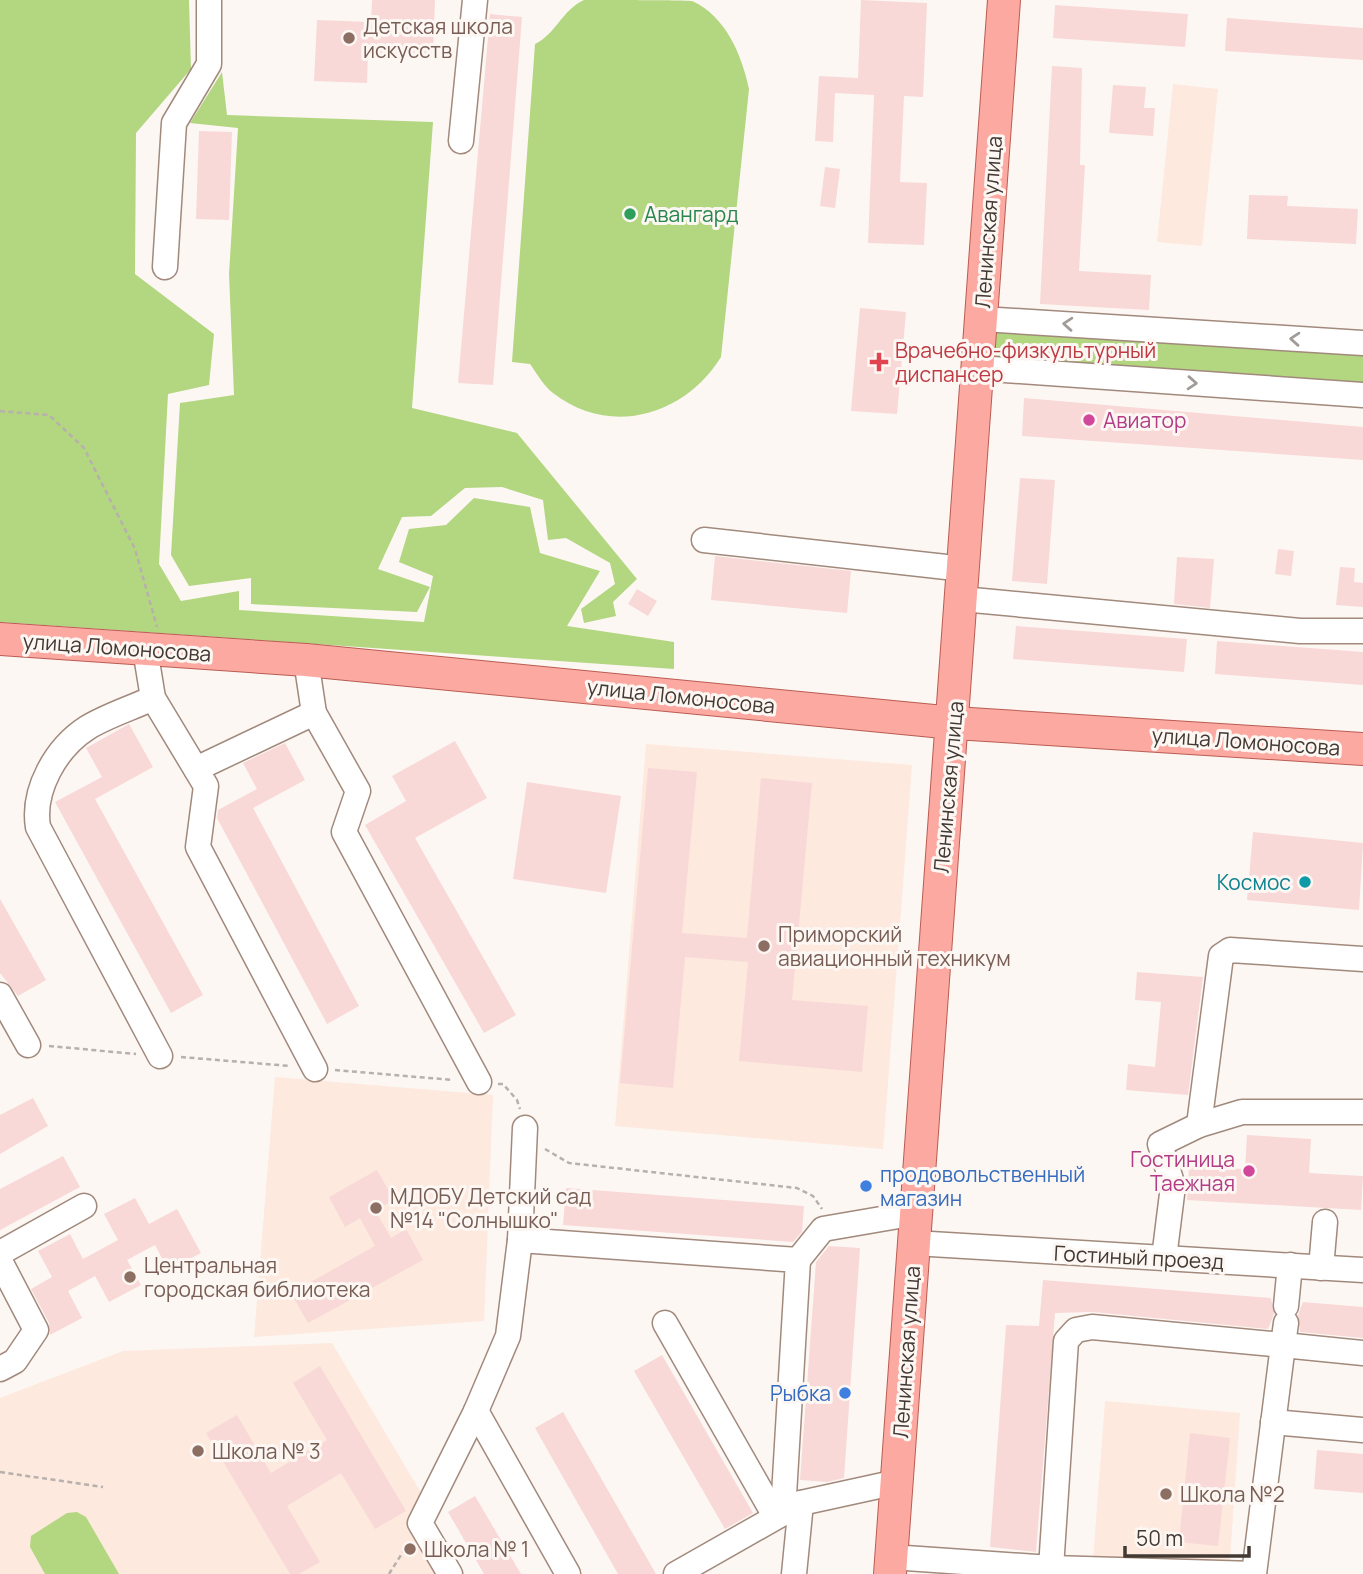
<svg xmlns="http://www.w3.org/2000/svg" width="1363" height="1574" font-family="Manrope,sans-serif">
	<style>
		.built { fill: #fde9dd }
		.green { fill: #b3d680 }
		.building { fill: #f8d9d7 }
		.lines { fill: none; stroke-linecap: round; stroke-linejoin: round }
		.minor-casing { stroke: #a1897c; stroke-width: 27 }
		.major-casing { stroke: #ba5c52; stroke-width: 34 }
		.path { stroke: #b7b0ac; stroke-width: 2.5; stroke-dasharray: 5 3.5; stroke-linecap: butt }
		.minor { stroke: #fff; stroke-width: 24 }
		.major { stroke: #fca9a1; stroke-width: 32 }
		.oneway { stroke: #a19c99 }
		.education-dot { fill: #8d6e63; stroke: #fdf7f4; stroke-width: 2.5 }
		.leisure-dot { fill: #2e9e5b; stroke: #fdf7f4; stroke-width: 2.5 }
		.health-dot { fill: #e0444e; stroke: #fdf7f4; stroke-width: 2.5 }
		.hotel-dot { fill: #d1479c; stroke: #fdf7f4; stroke-width: 2.5 }
		.culture-dot { fill: #0f9aa8; stroke: #fdf7f4; stroke-width: 2.5 }
		.shop-dot { fill: #3f7fe0; stroke: #fdf7f4; stroke-width: 2.5 }
		.labels { text-anchor: middle; dominant-baseline: central; stroke-width: 6; stroke-linejoin: round; paint-order: stroke }
		.education-label { font-size: 21px; fill: #785e54; stroke: #fdf7f4; text-anchor: start }
		.leisure-label { font-size: 21px; fill: #27864d; stroke: #fdf7f4; text-anchor: start }
		.street-label { font-size: 21px; fill: #433933; stroke: #fdf7f4 }
		.health-label { font-size: 21px; fill: #be3a42; stroke: #fdf7f4; text-anchor: start }
		.hotel-label { font-size: 21px; fill: #b23c85; stroke: #fdf7f4; text-anchor: start }
		.culture-label { font-size: 21px; fill: #0d838f; stroke: #fdf7f4; text-anchor: end }
		.shop-label { font-size: 21px; fill: #366cbe; stroke: #fdf7f4; text-anchor: start }
	</style>
	<rect width="100%" height="100%" fill="#fdf7f4"/>
	<g class="built">
		<path d="M1173,84L1218,89L1202,246L1157,242Z"/>
		<path d="M646,744L912,765L883,1149L615,1126Z"/>
		<path d="M275,1077L493,1095L484,1321L254,1337Z"/>
		<path d="M332,1343L427,1503L441,1574H0V1398L123,1351Z"/>
		<path d="M1105,1401L1240,1413L1229,1574H1092Z"/>
	</g>
	<g class="green">
		<path d="M0,0H189L191,69L136,133L135,274L214,334L209,385L168,394L159,564L181,601L239,591V610L424,622L433,576L399,562L409,529L446,525L474,498L530,507L540,553L600,571L567,626L674,642V669L0,622Z"/>
		<path d="M584,0C603,0 679,0 692,1C726,16 742,56 749,89L721,357C685,415 611,438 553,393C544,386 537,374 530,364L512,362L535,44C556,34 562,10 584,0Z"/>
		<path d="M222,72L227,115L433,122L412,408L517,433L637,579L613,602L616,616L584,623L581,609L615,584L610,563L566,538L548,540L543,500L502,487L465,488L431,516L402,517L378,569L430,587L417,612L251,604V578L189,586L171,555L180,403L234,395L229,274L238,128L190,123Z"/>
		<path d="M1000,331L1363,354V386L998,360L990,349V339Z"/>
		<path d="M77,1512L86,1517L119,1574H45L30,1547L31,1536L67,1513Z"/>
	</g>
	<g class="building">
		<path d="M372,0H435L433,56L368,54L367,83L314,81L317,20L371,22Z"/>
		<path d="M861,0L927,3L923,97L904,96L900,182L927,183L924,245L868,243L874,95L835,93L833,142L815,141L819,76L858,78Z"/>
		<path d="M1055,5L1188,14L1185,47L1053,38Z"/>
		<path d="M490,14L522,17L493,385L458,383Z"/>
		<path d="M1227,18L1363,28V60L1225,51Z"/>
		<path d="M1052,66L1082,68L1080,165H1085L1079,271L1151,275L1149,310L1040,304Z"/>
		<path d="M1113,85L1146,87L1144,108H1155L1153,136L1109,133Z"/>
		<path d="M199,131L232,132L229,220L196,219Z"/>
		<path d="M825,167L840,169L835,208L820,206Z"/>
		<path d="M1249,195L1288,196L1287,206L1358,209L1356,244L1247,239Z"/>
		<path d="M860,308L906,312L897,414L851,411Z"/>
		<path d="M1024,398L1363,427V460L1022,436Z"/>
		<path d="M1020,478L1055,480L1047,584L1012,581Z"/>
		<path d="M1278,549L1294,551L1291,576L1275,574Z"/>
		<path d="M715,556L851,571L847,613L711,600Z"/>
		<path d="M1177,557L1214,559L1210,608L1174,604Z"/>
		<path d="M1340,567L1355,568L1354,582L1363,583V607L1336,605Z"/>
		<path d="M637,589L657,601L648,616L628,604Z"/>
		<path d="M1016,626L1187,639L1184,672L1013,659Z"/>
		<path d="M1217,641L1363,652V685L1215,674Z"/>
		<path d="M129,724L153,767L95,799L203,995L171,1013L55,802L102,777L86,748Z"/>
		<path d="M455,741L487,798L415,838L516,1015L484,1033L365,825L406,801L392,776Z"/>
		<path d="M285,743L305,780L253,808L359,1006L327,1024L217,818L218,810L257,789L243,763Z"/>
		<path d="M648,768L697,772L682,933L747,938L761,778L812,783L792,1000L868,1006L862,1072L739,1061L748,962L685,957L673,1088L620,1083Z"/>
		<path d="M527,782L621,796L606,893L513,879Z"/>
		<path d="M1253,832L1363,843L1359,910L1247,900Z"/>
		<path d="M0,899L46,980L18,996L0,973Z"/>
		<path d="M1137,972L1203,977L1188,1095L1126,1090L1128,1064L1155,1067L1161,1002L1135,1000Z"/>
		<path d="M33,1098L48,1126L0,1154V1115Z"/>
		<path d="M1247,1135L1311,1139L1309,1173L1363,1176L1361,1210L1187,1200L1189,1166L1245,1169Z"/>
		<path d="M63,1156L80,1187L0,1230V1189Z"/>
		<path d="M377,1170L394,1200L375,1210L391,1238L406,1229L423,1260L308,1323L291,1293L375,1246L360,1218L345,1227L329,1197Z"/>
		<path d="M566,1188L804,1206L802,1232L793,1242L563,1225Z"/>
		<path d="M135,1198L149,1224L177,1209L201,1253L168,1270L155,1245L127,1260L141,1285L109,1302L95,1276L68,1291L82,1318L50,1335L49,1323L31,1289L52,1277L38,1251L70,1234L83,1259L118,1240L104,1214Z"/>
		<path d="M829,1246L860,1248L844,1478L827,1482L800,1480L816,1262Z"/>
		<path d="M1043,1280L1271,1298L1274,1314L1268,1329L1093,1312L1055,1313L1036,1552L990,1547L1006,1325L1039,1326Z"/>
		<path d="M1303,1302L1363,1307V1338L1300,1332L1298,1315Z"/>
		<path d="M662,1355L753,1513L725,1529L634,1371Z"/>
		<path d="M320,1366L406,1511L375,1529L341,1473L287,1506L320,1562L299,1574H290L206,1433L237,1415L271,1473L327,1440L293,1383Z"/>
		<path d="M563,1412L656,1574H618L535,1428Z"/>
		<path d="M1190,1433L1230,1438L1218,1546L1179,1542Z"/>
		<path d="M1317,1450L1363,1454V1493L1314,1489Z"/>
		<path d="M475,1496L521,1574H484L448,1512Z"/>
	</g>
	<g class="lines">
		<g class="minor-casing">
			<g id="minor">
				<path d="M461,141L475,0"/>
				<path d="M165,267L174,123L209,64V0"/>
				<path d="M982,319L1363,343"/>
				<path d="M977,368L1363,395"/>
				<path d="M704,540L964,569"/>
				<path d="M962,599L1300,631H1363"/>
				<path d="M145,649L153,698L206,786L198,847L315,1069"/>
				<path d="M306,660L314,713L358,791L344,832L479,1082"/>
				<path d="M153,698C132,708 106,716 87,728C56,748 32,790 38,827L160,1056"/>
				<path d="M196,769L314,713"/>
				<path d="M0,995L28,1045"/>
				<path d="M1199,1125L1221,956L1230,950L1363,959"/>
				<path d="M520,1240L798,1260L783,1512"/>
				<path d="M914,1243L1363,1270"/>
				<path d="M0,1253L84,1206"/>
				<path d="M1164,1258L1173,1186L1160,1144L1199,1125L1242,1112H1363"/>
				<path d="M798,1260L823,1229L916,1213"/>
				<path d="M0,1261L36,1330L15,1361L0,1369"/>
				<path d="M1321,1268L1325,1222"/>
				<path d="M1286,1306L1290,1265"/>
				<path d="M665,1323L775,1516"/>
				<path d="M476,1411L568,1574"/>
				<path d="M1273,1422L1363,1430"/>
				<path d="M891,1557L1051,1568L1066,1341L1076,1330L1092,1327L1283,1345L1286,1323"/>
				<path d="M1051,1568L1254,1574"/>
				<path d="M450,1574L420,1523L476,1411L508,1336L520,1240L525,1128"/>
				<path d="M676,1574L801,1503L897,1482"/>
				<path d="M794,1574L801,1503"/>
				<path d="M1254,1574L1283,1345L1363,1353"/>
			</g>
		</g>
		<g class="major-casing">
			<g id="major">
				<path d="M0,639L306,660L954,723L1363,749"/>
				<path d="M890,1574L1004,0"/>
			</g>
		</g>
		<g class="path">
			<path d="M0,411L49,415L84,448L135,549L157,627"/>
			<path d="M49,1046L136,1054"/>
			<path d="M181,1057L290,1066"/>
			<path d="M335,1070L453,1080"/>
			<path d="M498,1084H503L517,1100L520,1109"/>
			<path d="M545,1149L569,1163L797,1188L813,1196L822,1209"/>
			<path d="M0,1472L103,1487"/>
			<path d="M389,1574L408,1544"/>
		</g>
		<use href="#minor" class="minor"/>
		<use href="#major" class="major"/>
	</g>
	<defs><path id="oneway-chevron" d="M-2-3.5L2.5 0L-2 3.5" fill="none" stroke-width="1.6" stroke-linecap="round" stroke-linejoin="round" transform="scale(1.75)"/></defs>
	<g class="oneway">
		<use href="#oneway-chevron" transform="translate(1068 324) rotate(-176)"/>
		<use href="#oneway-chevron" transform="translate(1295 339) rotate(-176)"/>
		<use href="#oneway-chevron" transform="translate(1192 383) rotate(4)"/>
	</g>
	<g class="education-dot">
		<circle cx="349" cy="38" r="7"/>
		<circle cx="764" cy="946" r="7"/>
		<circle cx="376" cy="1208" r="7"/>
		<circle cx="130" cy="1277" r="7"/>
		<circle cx="198" cy="1451" r="7"/>
		<circle cx="1166" cy="1494" r="7"/>
		<circle cx="410" cy="1549" r="7"/>
	</g>
	<circle class="leisure-dot" cx="630" cy="214" r="7"/>
	<path class="health-dot" d="M875.5 351.5h7v7h7v7h-7v7h-7v-7h-7v-7h7z"/>
	<g class="hotel-dot">
		<circle cx="1089" cy="420" r="7"/>
		<circle cx="1249" cy="1171" r="7"/>
	</g>
	<circle class="culture-dot" cx="1305" cy="882" r="7"/>
	<g class="shop-dot">
		<circle cx="866" cy="1186" r="7"/>
		<circle cx="845" cy="1393" r="7"/>
	</g>
	<g class="labels">
		<g class="education-label">
			<text x="363" y="26">Детская школа<tspan x="363" dy="24">искусств</tspan></text>
			<text x="778" y="934">Приморский<tspan x="778" dy="24">авиационный техникум</tspan></text>
			<text x="390" y="1196">МДОБУ Детский сад<tspan x="390" dy="24">№14 "Солнышко"</tspan></text>
			<text x="144" y="1265">Центральная<tspan x="144" dy="24">городская библиотека</tspan></text>
			<text x="212" y="1451">Школа № 3</text>
			<text x="1180" y="1494">Школа №2</text>
			<text x="424" y="1549">Школа № 1</text>
		</g>
		<g class="leisure-label">
			<text x="644" y="214">Авангард</text>
		</g>
		<g class="street-label">
			<text transform="translate(988 222) rotate(-86)">Ленинская улица</text>
			<text transform="translate(117 647) rotate(4)">улица Ломоносова</text>
			<text transform="translate(681 696) rotate(6)">улица Ломоносова</text>
			<text transform="translate(1246 741) rotate(4)">улица Ломоносова</text>
			<text transform="translate(948 787) rotate(-85)">Ленинская улица</text>
			<text transform="translate(1139 1257) rotate(3)">Гостиный проезд</text>
			<text transform="translate(906 1352) rotate(-86)">Ленинская улица</text>
		</g>
		<g class="health-label">
			<text x="895" y="350">Врачебно-физкультурный<tspan x="895" dy="24">диспансер</tspan></text>
		</g>
		<g class="hotel-label">
			<text x="1103" y="420">Авиатор</text>
			<text x="1235" y="1159" text-anchor="end">Гостиница<tspan x="1235" dy="24">Таежная</tspan></text>
		</g>
		<g class="culture-label">
			<text x="1291" y="882">Космос</text>
		</g>
		<g class="shop-label">
			<text x="880" y="1174">продовольственный<tspan x="880" dy="24">магазин</tspan></text>
			<text x="831" y="1393" text-anchor="end">Рыбка</text>
		</g>
	</g>
	<path d="M1125 1546v10h124v-10" fill="none" stroke="#433933" stroke-width="3.5"/>
	<text x="1136" y="1546" font-size="21" fill="#433933" stroke="#fdf7f4" stroke-width="5" paint-order="stroke">50 m</text>
</svg>
